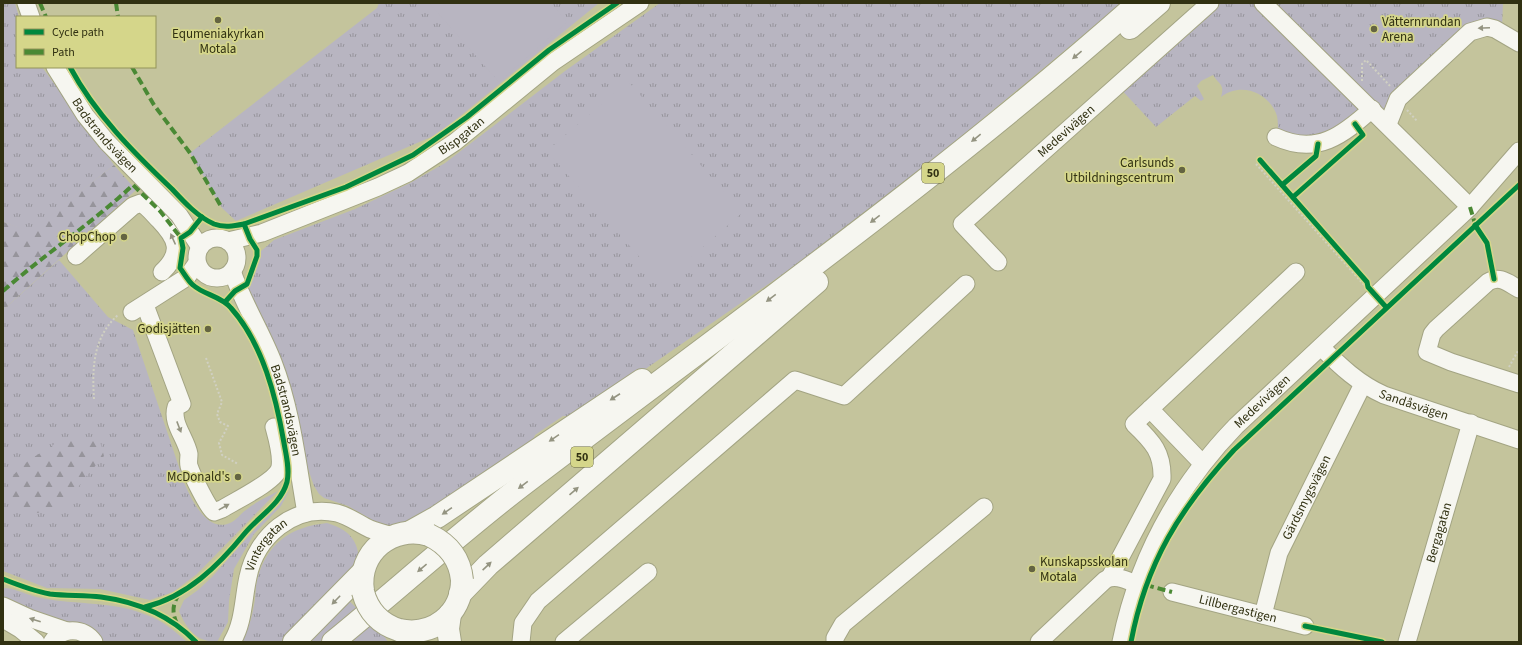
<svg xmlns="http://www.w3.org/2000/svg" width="1522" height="645" font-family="'Source Sans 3',sans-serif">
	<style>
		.grass { fill: url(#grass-tufts) }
		.forest { fill: url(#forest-firs) }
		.garden { fill: #b8b5c1 }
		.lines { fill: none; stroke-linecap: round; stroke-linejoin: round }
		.minor-casing { stroke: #a3a483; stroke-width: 19 }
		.major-casing { stroke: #a3a483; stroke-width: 24 }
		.highway-casing { stroke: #a3a483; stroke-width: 24 }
		.path { stroke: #d0d0c2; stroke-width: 2; stroke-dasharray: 2 2; stroke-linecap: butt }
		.minor { stroke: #f6f6f0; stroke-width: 17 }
		.major { stroke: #f6f6f0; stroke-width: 22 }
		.highway { stroke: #f6f6f0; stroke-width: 22 }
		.major-bridge-casing { stroke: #a3a483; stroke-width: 24; stroke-linecap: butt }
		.major-bridge { stroke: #f6f6f0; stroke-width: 22 }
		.quiet { stroke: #4a8934; stroke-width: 4; stroke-dasharray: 8 4; stroke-linecap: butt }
		.cycleway-casing { stroke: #d5d68a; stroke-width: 8 }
		.cycleway { stroke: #00873e; stroke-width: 5 }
		.oneway { fill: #949481 }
		.poi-dot { fill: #646442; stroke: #d5d68a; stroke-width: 1.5 }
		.labels { text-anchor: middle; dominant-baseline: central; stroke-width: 3.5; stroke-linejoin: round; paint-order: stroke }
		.shield { fill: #d5d68a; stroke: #626236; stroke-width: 1 }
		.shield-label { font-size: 12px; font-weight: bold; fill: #313112 }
		.poi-label { font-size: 13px; fill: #313112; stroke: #d5d68a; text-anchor: end }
		.street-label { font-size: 13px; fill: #313112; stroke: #d5d68a }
	</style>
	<defs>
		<pattern id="grass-tufts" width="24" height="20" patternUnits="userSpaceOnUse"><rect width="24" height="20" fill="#b8b5c1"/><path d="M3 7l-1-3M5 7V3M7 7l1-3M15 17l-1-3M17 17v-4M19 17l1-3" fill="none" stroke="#96949b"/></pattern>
		<pattern id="forest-firs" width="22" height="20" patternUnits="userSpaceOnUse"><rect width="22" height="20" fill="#b8b5c1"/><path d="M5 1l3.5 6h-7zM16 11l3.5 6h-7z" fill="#96949b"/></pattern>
	</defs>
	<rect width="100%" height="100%" fill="#c4c49c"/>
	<g class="grass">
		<path d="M3,3H15L19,17H17V67H42L114,165L30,232L3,222Z"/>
		<path d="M379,3H599L438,134L236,221L222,208L190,153L377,8Z"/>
		<path d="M660,3H1122L945,150L819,249L576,417L563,416L535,435L530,448L426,518L390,528L379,524L348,506L324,498L319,494L314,486L246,292L260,252L274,240L355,209L410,183L445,163L565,71Z"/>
		<path d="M1207,3H1503L1502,28L1485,27L1387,121L1370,104L1327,135L1301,137L1278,132C1278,127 1278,121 1277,116C1270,93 1241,81 1221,97C1225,84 1219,85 1213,75L1201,81L1197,86L1204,99L1201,101L1195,96L1156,127L1117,85Z"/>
		<path d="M59,260L108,317L133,330L185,485C192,500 207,533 230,523C237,520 240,514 246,510C255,502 268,497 278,491L197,574L173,592L150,600L100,589L47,588L3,571V310Z"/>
		<path d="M289,491L281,506L254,534L234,569L229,601L228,622L217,642C196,642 186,628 179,611L184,600L198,590L212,577Z"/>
		<path d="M327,523C347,529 357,538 359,558L338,590L382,633L388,642H241C248,630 252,618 254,605C256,597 255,588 257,580C267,543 290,527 327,523Z"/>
		<path d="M3,588C16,588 28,596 41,598C76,605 116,601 149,616C163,621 176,632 187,642H103L89,629L52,619L3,599Z"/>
	</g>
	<g class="forest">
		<path d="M114,165L136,190L3,310V222L30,231Z"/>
		<path d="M99,438L104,456L83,480L64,509L30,514L7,500L9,479L29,460L63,439Z"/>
	</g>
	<g class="garden">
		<path d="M429,3H551L567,22L499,82Z"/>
		<path d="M628,81L742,213L662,283L547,151Z"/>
	</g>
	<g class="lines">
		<g class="minor-casing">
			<g id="minor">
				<path d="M26,3L31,17"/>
				<path d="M1263,3L1470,207"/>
				<path id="s1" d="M55,67L85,115L107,142L179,215L200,247"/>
				<path d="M1388,124L1398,99L1470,32L1487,27L1495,29L1519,43"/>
				<path d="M1276,137C1317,156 1343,135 1372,109"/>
				<circle cx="217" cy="258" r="20"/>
				<path id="s2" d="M228,241L262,233L378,187L408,173L455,142L553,62L640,3"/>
				<path d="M76,256L133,206L141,203C148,207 153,214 159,220C177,239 183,252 162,272"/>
				<path id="s3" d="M998,262L962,224L1210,3"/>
				<path id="s4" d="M232,271C243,303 261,331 273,362C292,411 297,463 306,513"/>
				<path d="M1519,289C1508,283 1500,275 1488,282L1436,329L1432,334L1427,352L1451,362L1519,384"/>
				<path d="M145,305L182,404L176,407C171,423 186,438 189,454C189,458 188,462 189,466C192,475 208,508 214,512L222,509C235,501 277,481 280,467C282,455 277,438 274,427"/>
				<path d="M132,312L187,277L197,263"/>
				<path id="s5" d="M1321,347C1340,366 1359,384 1384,395L1519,440"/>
				<path d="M1202,463L1150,409L1296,272"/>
				<path d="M1110,577L1162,479C1163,453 1153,442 1134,424L1150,409"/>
				<path id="s6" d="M1172,592L1305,626"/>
				<path d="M3,606L29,618L67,631"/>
				<path id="s7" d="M1263,615L1279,553L1363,384"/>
				<path d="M3,619L20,629L36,642"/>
				<path d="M52,642C62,627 83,627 94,642"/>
				<path id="s8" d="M232,642C244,622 243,599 248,577C256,537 294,503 337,513C349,516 359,524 370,529C378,532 386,534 393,536"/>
				<path d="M521,642L523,623L538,601L795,380L844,396L966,284"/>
				<path d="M564,642L648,572"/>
				<path d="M835,642V638L843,624L984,507"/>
				<path d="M1039,642L1105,580C1115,574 1126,580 1136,584"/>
				<path id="s9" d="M1121,642C1138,559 1177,487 1236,426L1470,207L1519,151"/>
				<path id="s10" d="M1407,642L1471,423"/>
			</g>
		</g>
		<g class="major-casing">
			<g id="major">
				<path d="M363,591C357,552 393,524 429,535"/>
				<path d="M399,630C432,637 462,615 462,580"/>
				<path d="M450,642L448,629L450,614"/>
			</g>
		</g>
		<g class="highway-casing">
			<g id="highway">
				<path d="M1130,28L1159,3"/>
				<path d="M410,532L437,517L642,380"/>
				<path d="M460,594L488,565L817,282"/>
				<path d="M294,642L363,572"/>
				<path d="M333,642C394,592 453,539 516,490C725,330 941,178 1138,3"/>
			</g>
		</g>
		<g class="path">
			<path d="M1362,81V64L1366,60L1391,87"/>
			<path d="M1407,110L1417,121"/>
			<path d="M1256,164L1365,286"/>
			<path d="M206,358L222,402L217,414L220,422L228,426L219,443L222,455L238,464"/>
			<path d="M1509,367L1519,349"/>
			<path d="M94,399C92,368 93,337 118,315"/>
		</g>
		<use href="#minor" class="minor"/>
		<use href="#major" class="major"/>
		<use href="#highway" class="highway"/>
		<g class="major-bridge-casing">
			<g id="major-bridge">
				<path d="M429,535C448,544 460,559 462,580"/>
				<path d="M363,592C368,611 380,624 399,630"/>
			</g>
		</g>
		<use href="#major-bridge" class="major-bridge"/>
		<g class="quiet">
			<path d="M40,3L46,17"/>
			<path d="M116,3L118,17"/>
			<path d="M132,67L154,105L190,153L222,208"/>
			<path d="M1470,207L1476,227"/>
			<path d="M3,291C45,254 92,223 133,185L160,211L181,238"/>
			<path d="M1146,585L1172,592"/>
			<path d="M177,624C172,613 172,605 179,594"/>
		</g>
		<g class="cycleway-casing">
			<g id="cycleway">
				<path d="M70,67C95,114 134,153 172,189C184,202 198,217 214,224C224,228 234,226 244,224L346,187L413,155L467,117L549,50L617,3"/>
				<path d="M1260,160L1367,282L1368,287L1386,307"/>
				<path d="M1282,185L1316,156L1318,144"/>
				<path d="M1293,197L1363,135L1355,124"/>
				<path d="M1475,225L1487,243L1494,279"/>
				<path d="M225,302L235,291L247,284L257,256V250L250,239L244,224"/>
				<path d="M3,579C18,585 33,591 50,594C67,596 84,595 101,597C138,602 170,615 196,642"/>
				<path d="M145,607C187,597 219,565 245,533C259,516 281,504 287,482C290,469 286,455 284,443C276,397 263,344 231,308C221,296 204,295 193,285C188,281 184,273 180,268L183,248L181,238L190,232L202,217"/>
				<path d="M1305,626L1382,642"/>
				<path d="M1131,642C1146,563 1180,508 1234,450L1519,185"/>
			</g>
		</g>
		<use href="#cycleway" class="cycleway"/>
	</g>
	<defs><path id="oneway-solid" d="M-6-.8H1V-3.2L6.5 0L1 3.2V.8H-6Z"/></defs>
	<g class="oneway">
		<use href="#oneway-solid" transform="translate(1484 28) rotate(177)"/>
		<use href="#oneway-solid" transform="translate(1077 55) rotate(140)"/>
		<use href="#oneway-solid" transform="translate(976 138) rotate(141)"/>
		<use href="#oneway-solid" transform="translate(875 219) rotate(142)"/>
		<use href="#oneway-solid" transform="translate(173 239) rotate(-114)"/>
		<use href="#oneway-solid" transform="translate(771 298) rotate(143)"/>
		<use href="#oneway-solid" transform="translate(615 397) rotate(147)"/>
		<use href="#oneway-solid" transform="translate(179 427) rotate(69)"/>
		<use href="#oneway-solid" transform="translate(554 438) rotate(146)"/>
		<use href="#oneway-solid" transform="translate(523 485) rotate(143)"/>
		<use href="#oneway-solid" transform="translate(574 491) rotate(-41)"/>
		<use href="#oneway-solid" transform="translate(224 507) rotate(-29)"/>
		<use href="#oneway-solid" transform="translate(447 511) rotate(146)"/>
		<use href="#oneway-solid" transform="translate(487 566) rotate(-43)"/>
		<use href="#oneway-solid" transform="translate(422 568) rotate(140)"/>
		<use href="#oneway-solid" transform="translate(336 600) rotate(134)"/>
		<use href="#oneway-solid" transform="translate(35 620) rotate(-162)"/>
	</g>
	<g class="poi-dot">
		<circle cx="218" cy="20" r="4"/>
		<circle cx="1374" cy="29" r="4"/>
		<circle cx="1182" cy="170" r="4"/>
		<circle cx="124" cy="237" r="4"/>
		<circle cx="208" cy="329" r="4"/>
		<circle cx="238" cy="477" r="4"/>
		<circle cx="1032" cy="569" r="4"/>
	</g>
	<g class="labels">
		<g class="shield">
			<rect x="922" y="163" width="22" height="20" rx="3"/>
			<rect x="571" y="447" width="22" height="20" rx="3"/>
		</g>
		<g class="shield-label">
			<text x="933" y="173">50</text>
			<text x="582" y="457">50</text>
		</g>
		<g class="poi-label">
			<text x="1382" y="22" text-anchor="start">Vätternrundan<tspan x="1382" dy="15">Arena</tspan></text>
			<text x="218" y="34" text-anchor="middle">Equmeniakyrkan<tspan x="218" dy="15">Motala</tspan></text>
			<text x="1174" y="163">Carlsunds<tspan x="1174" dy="15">Utbildningscentrum</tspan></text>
			<text x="116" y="237">ChopChop</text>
			<text x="200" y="329">Godisjätten</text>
			<text x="230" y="477">McDonald's</text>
			<text x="1040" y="562" text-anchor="start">Kunskapsskolan<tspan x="1040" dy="15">Motala</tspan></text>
		</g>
		<g class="street-label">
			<text stroke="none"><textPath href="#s3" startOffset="192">Medevivägen</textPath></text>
			<text stroke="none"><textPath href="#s1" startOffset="85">Badstrandsvägen</textPath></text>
			<text stroke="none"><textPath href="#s2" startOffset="258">Bispgatan</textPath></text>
			<text stroke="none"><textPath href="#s9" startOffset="284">Medevivägen</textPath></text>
			<text stroke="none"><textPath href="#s5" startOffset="111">Sandåsvägen</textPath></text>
			<text stroke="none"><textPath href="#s4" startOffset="150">Badstrandsvägen</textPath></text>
			<text stroke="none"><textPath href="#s7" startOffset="126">Gärdsmygsvägen</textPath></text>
			<text stroke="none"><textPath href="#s10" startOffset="114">Bergagatan</textPath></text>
			<text stroke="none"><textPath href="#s8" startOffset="105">Vintergatan</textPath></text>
			<text stroke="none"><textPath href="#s6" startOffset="68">Lillbergastigen</textPath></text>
		</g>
	</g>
	<rect width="1522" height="645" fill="none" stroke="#313112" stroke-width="8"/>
	<rect x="16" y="16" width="140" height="52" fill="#d5d68a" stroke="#93945a"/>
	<rect x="24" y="29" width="20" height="6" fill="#00873e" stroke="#93945a"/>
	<text x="52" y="36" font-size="12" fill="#313112">Cycle path</text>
	<rect x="24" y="49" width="20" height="6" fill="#4a8934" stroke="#93945a"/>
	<text x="52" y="56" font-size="12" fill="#313112">Path</text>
</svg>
